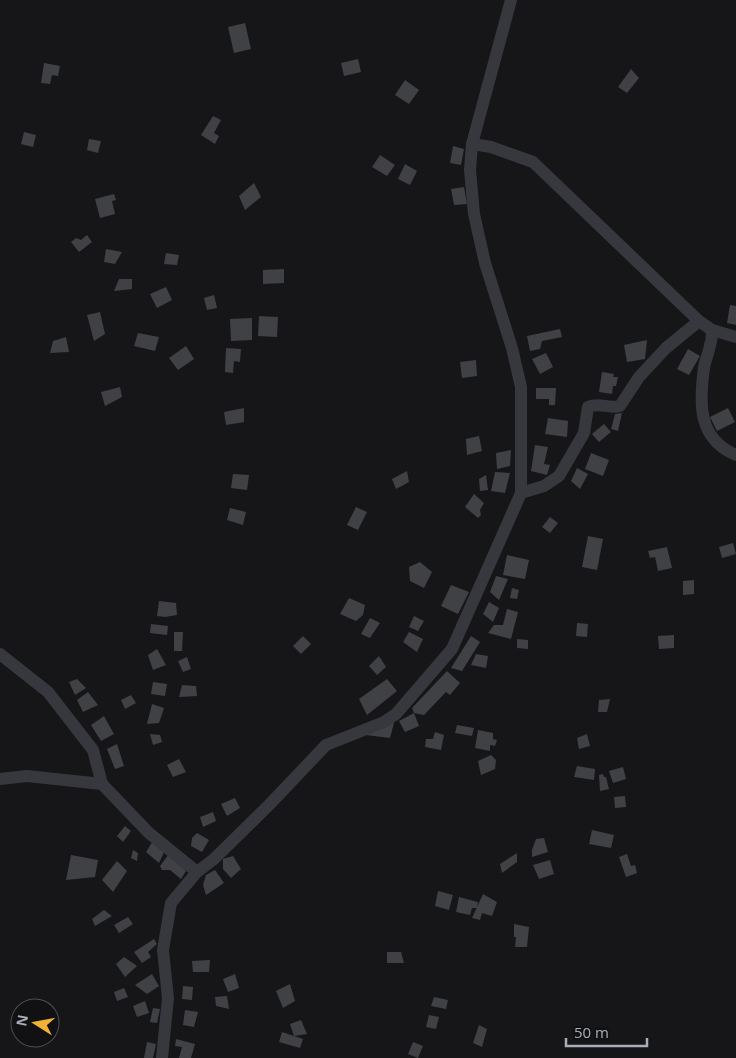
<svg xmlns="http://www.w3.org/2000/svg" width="736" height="1058" font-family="'Open Sans',sans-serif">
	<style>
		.building { fill: #404145 }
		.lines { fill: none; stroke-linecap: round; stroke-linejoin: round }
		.street { stroke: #37383d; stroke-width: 12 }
	</style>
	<rect width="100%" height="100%" fill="#161618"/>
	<g class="building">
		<path d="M245,23L251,49L234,53L228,27Z"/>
		<path d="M358,59L361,72L344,76L341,63Z"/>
		<path d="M44,63L60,66L58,76L52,75L50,84L41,83Z"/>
		<path d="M631,69L639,78L627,93L618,87Z"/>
		<path d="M405,80L419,90L409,104L395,95Z"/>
		<path d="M213,116L221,120L214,133L219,136L215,144L201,135Z"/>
		<path d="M24,132L36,135L33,147L21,144Z"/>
		<path d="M89,139L101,141L98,153L87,150Z"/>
		<path d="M453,146L464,149L461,165L450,163Z"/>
		<path d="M380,155L395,165L387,176L372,167Z"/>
		<path d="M405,164L417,171L410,185L398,179Z"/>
		<path d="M254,183L261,197L245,210L239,196Z"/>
		<path d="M464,187L467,204L454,205L451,189Z"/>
		<path d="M114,194L116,200L112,201L115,214L100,218L95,199Z"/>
		<path d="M87,235L92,242L79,252L71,242L76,238L81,240Z"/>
		<path d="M106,249L122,252L115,264L104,262Z"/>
		<path d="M166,253L179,255L177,265L164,264Z"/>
		<path d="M284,269V283L263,284V270Z"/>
		<path d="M119,279H132V289L114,291Z"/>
		<path d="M166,287L172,300L157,308L150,294Z"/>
		<path d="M214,295L217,308L207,310L204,298Z"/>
		<path d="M730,305L736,306V325L727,323Z"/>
		<path d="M100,312L105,334L94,341L87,315Z"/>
		<path d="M259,316L278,317L277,337L258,336Z"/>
		<path d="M252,318V340L231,341L230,319Z"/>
		<path d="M560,329L562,337L542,341L540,349L530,351L527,336Z"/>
		<path d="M138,333L159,337L155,351L134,346Z"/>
		<path d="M66,337L69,352L50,353L53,341Z"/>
		<path d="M647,340L645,359L627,362L624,345Z"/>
		<path d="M186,346L194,359L178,370L169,358Z"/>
		<path d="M226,348L241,349L240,362L234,361L233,373L225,372Z"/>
		<path d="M688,349L700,356L689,375L677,369Z"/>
		<path d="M546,353L553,367L540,374L532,359Z"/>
		<path d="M476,360L477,376L462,378L460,362Z"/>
		<path d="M602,372L614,374L613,377H618L616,386H613L612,394L599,392Z"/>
		<path d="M120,387L122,397L105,406L101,392Z"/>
		<path d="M536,388H556L555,405H549V399H536Z"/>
		<path d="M244,408V422L226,425L224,412Z"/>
		<path d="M728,408L735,422L717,431L710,417Z"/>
		<path d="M622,413L618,431L611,429L615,414Z"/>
		<path d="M548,418L568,421L567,437L545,434Z"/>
		<path d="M604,424L611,432L599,442L592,434Z"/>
		<path d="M479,436L482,451L467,455L466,439Z"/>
		<path d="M535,445L548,447L544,464L550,465L547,475L531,471Z"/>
		<path d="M511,450L510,466L497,469L496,453Z"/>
		<path d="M591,453L609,460L603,476L585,469Z"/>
		<path d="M577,468L588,474L580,489L571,481Z"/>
		<path d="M407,471L409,482L396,489L392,479Z"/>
		<path d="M495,472L510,473L505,493L491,491Z"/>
		<path d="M233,474L249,475L247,490L231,488Z"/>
		<path d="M486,475L488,490L480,491L479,479Z"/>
		<path d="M474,494L484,503L480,510L481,515L478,518L465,507Z"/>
		<path d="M356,507L367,512L358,530L347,525Z"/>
		<path d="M230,508L246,512L243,525L227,520Z"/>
		<path d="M550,517L558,523L550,533L542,527Z"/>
		<path d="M588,536L603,539L597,570L582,567Z"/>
		<path d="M733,543L736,554L722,558L719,547Z"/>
		<path d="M667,547L672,568L658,571L655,557L650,558L648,551Z"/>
		<path d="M507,555L529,560L525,579L503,575Z"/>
		<path d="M420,562L432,572L424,588L410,581L409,567Z"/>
		<path d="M496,576L508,579L499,600L490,592Z"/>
		<path d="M694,580V594L683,595V581Z"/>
		<path d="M451,585L469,592L458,614L441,606Z"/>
		<path d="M512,588L519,590L517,599L510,598Z"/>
		<path d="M349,598L365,605L363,615L356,621L340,614Z"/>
		<path d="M159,601L176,603L177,615L165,617L157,616Z"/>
		<path d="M489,602L499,608L493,622L483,614Z"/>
		<path d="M507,609L518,612L511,639L488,633L494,625H503Z"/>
		<path d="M414,616L424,621L418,631L409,627Z"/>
		<path d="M370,618L380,623L370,638L361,634Z"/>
		<path d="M577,623L588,624L587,637L576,636Z"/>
		<path d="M151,624L168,626L167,635L150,633Z"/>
		<path d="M174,632H183L182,651H174Z"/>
		<path d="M409,632L423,639L417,652L403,642Z"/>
		<path d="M674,635V648L659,649L658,636Z"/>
		<path d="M303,636L311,644L301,654L293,646Z"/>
		<path d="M471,636L480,642L462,671L451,668Z"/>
		<path d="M517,639L528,640V649L517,648Z"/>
		<path d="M157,649L166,665L153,670L148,655Z"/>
		<path d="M476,654L488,656L486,668L471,665Z"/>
		<path d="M379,656L386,667L377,675L369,666Z"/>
		<path d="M187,657L191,669L183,672L178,661Z"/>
		<path d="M447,671L460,683L450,695L446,692L424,715L414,713L412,708Z"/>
		<path d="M77,679L86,688L75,695L69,682Z"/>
		<path d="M387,679L397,691L367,715L359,699Z"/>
		<path d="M153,682L167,684L165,696L151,694Z"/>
		<path d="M182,685L196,686L197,696L179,697Z"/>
		<path d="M88,692L98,705L83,712L77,700Z"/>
		<path d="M131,695L136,703L125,709L121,700Z"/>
		<path d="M610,699L607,712H598L599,700Z"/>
		<path d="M152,704L164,708L159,723L147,724Z"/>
		<path d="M414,713L419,726L405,732L399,721Z"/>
		<path d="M104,716L114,734L101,741L91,725Z"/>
		<path d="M386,722L394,723L390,738L366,735Z"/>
		<path d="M457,725L474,728L472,736L455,733Z"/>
		<path d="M478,730L493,733V739L497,740L495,746L490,745V751L475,748Z"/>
		<path d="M435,732L444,735L441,750L425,747L426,739H433Z"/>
		<path d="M150,734L160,735L162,742L153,745Z"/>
		<path d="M587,734L590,746L579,749L577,738Z"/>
		<path d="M117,744L124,766L115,769L107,749Z"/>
		<path d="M491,755L496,760L495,769L481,775L478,761Z"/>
		<path d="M179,759L186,772L173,777L167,765Z"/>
		<path d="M577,766L595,769L594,780L574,777Z"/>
		<path d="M623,767L626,779L613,783L609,771Z"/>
		<path d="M603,774L604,777H606L609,789L600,791L599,775Z"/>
		<path d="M625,796L626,807L615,808L614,797Z"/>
		<path d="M235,798L240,808L227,816L221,804Z"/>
		<path d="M213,812L216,821L203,827L200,817Z"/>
		<path d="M125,826L131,831L123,842L117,836Z"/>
		<path d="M592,830L614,835L611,848L589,844Z"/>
		<path d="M197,833L209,840L202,852L191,846L192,838Z"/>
		<path d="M544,838L548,852L532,857V850L536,839Z"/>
		<path d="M153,841L165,850L159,863L146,852Z"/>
		<path d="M133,850L138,853L137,861L131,858Z"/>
		<path d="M517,853V862L502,873L500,864Z"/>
		<path d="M169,854L186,871L181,879L170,870H162L160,866Z"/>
		<path d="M627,854L631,866L635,865L637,873L626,877L619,857Z"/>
		<path d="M71,855L98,860L95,877L66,880Z"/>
		<path d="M233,856L241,869L231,878L223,869V859Z"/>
		<path d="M550,860L554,874L539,879L533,865Z"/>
		<path d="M117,861L127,871L113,892L102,880Z"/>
		<path d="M215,870L224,883L206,895L203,885L206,875Z"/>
		<path d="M438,891L453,895L449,910L435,906Z"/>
		<path d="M483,894L497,902L492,916L482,913L480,920L472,918Z"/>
		<path d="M459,897L478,902L477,908H472L470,915L456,912Z"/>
		<path d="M104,910L112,916L95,926L92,919Z"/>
		<path d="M128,917L133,924L119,933L114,925Z"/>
		<path d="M514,924L529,927L527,947H515L516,937H514Z"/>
		<path d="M154,939L157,944L148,952L151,957L142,963L134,952Z"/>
		<path d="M387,952H401L404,963H387Z"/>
		<path d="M124,957L137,966L125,977L116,964Z"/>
		<path d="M210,960L209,972H193L192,961Z"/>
		<path d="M152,974L159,986L147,994L135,985Z"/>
		<path d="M235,974L239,988L228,992L223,979Z"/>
		<path d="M290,984L295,1001L283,1008L276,991Z"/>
		<path d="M183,986L193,987L192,1000L182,999Z"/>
		<path d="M124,988L128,997L117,1001L114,992Z"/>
		<path d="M227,996L229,1009L216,1006L215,997Z"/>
		<path d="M434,997L448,1000L446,1009L431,1006Z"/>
		<path d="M145,1001L149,1013L137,1017L133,1006Z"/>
		<path d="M153,1008L160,1009L157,1023L150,1022Z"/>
		<path d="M185,1010L198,1012L194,1027L183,1025Z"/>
		<path d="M429,1015L439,1017L436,1029L426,1027Z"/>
		<path d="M301,1020L307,1034L294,1036L303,1039L300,1048L279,1042L282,1032L294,1036L290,1024Z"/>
		<path d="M479,1025L487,1029L482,1047L473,1043Z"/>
		<path d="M176,1039L195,1044L191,1058H179L182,1047L175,1046Z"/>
		<path d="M147,1042L156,1044L153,1058H144Z"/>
		<path d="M413,1042L423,1046L418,1058L408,1054Z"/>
	</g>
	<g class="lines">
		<g class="street">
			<path d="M472,144L491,147L533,162L699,321L712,330L736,337"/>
			<path d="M712,330C712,335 712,340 710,345C709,353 705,360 704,368C699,404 698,439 736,455"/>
			<path d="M521,493L544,486L559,476L584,433L588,407C599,402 608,409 620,406L639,377L666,348L699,321"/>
			<path d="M0,654L48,692L93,750L102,784"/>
			<path d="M0,779L27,776L102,784L149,833L197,872"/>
			<path d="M162,1058L168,998L163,950L171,903L197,872L214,859L269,805L326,745L384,722L396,714L452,649L521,493V387L512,348L485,263L474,214L470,170L472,144L511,0"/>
		</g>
	</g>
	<g transform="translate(35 1023) rotate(281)"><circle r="24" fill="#111113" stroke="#4d4f55"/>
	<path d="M0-4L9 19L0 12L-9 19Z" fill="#f2b134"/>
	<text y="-8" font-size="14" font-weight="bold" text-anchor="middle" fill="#a8adb8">N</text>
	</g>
	<path d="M566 1038v8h81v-8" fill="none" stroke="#a8adb8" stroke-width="2.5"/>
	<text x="574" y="1038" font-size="15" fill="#a8adb8" stroke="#111113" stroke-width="4" paint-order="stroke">50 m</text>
</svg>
